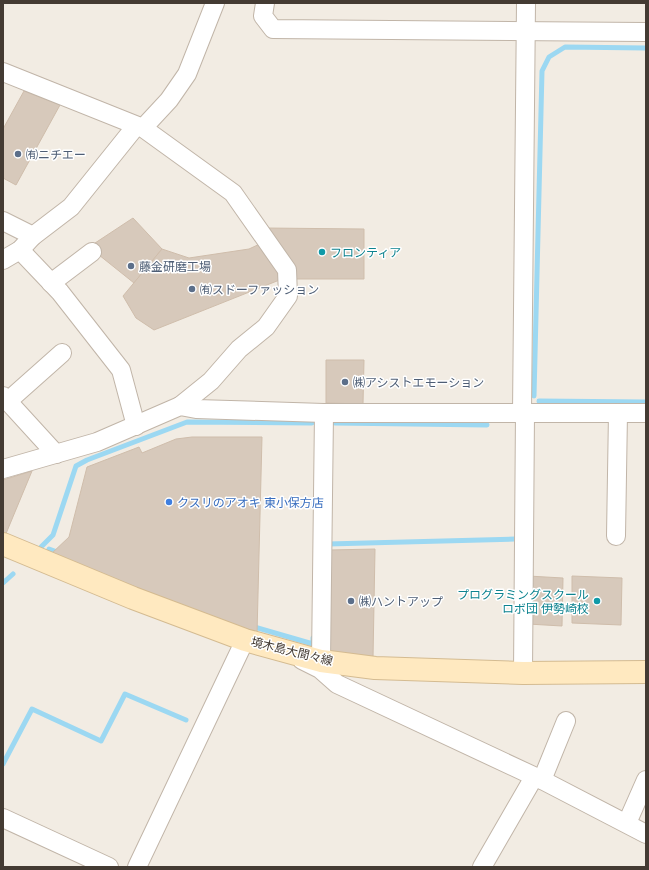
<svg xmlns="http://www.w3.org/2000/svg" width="649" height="870" font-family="'Open Sans','Noto Sans JP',sans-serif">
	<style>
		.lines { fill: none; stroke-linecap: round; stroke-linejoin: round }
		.stream { stroke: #9cd8f2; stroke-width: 5 }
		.building { fill: #d7c9bb; stroke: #cfbdab }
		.street-casing { stroke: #c1b5a8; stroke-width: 20 }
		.secondary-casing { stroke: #d4bb91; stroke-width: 24 }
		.street { stroke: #fff; stroke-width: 18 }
		.secondary { stroke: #ffe9c0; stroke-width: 22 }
		.service-dot { fill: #5c6f8a; stroke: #fff; stroke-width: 1.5 }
		.culture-dot { fill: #0f9aa8; stroke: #fff; stroke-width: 1.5 }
		.shop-dot { fill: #3f7fe0; stroke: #fff; stroke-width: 1.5 }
		.labels { text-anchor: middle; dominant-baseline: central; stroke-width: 3; stroke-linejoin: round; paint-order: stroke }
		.service-label { font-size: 12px; fill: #4e5e75; stroke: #fff; text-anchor: start }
		.culture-label { font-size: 12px; fill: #0d838f; stroke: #fff; text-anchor: start }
		.shop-label { font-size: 12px; fill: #366cbe; stroke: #fff; text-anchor: start }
		.street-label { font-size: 12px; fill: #443b33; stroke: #fff }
	</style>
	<rect width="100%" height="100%" fill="#f2ece3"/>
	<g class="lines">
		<g class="stream">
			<path d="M534,396L542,71L549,57L565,47L646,48"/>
			<path d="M539,401L646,402"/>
			<path d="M335,423L487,425"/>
			<path d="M328,544L515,539"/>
			<path d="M41,547L53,535L76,466L87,460L187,422L312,423"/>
			<path d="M49,549L60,553"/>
			<path d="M3,583L13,574"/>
			<path d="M251,626L313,644V638"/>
			<path d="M3,764L32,709L101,741L125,694L186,720"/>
		</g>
	</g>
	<g class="building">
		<path d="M24,91L60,105L16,185L3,178V129Z"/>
		<path d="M133,218L162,249L134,283L89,247Z"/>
		<path d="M265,228L364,229V279H295Z"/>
		<path d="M262,243L282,279L154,330L136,318L123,296L162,249L189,258L249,249Z"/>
		<path d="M326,360H364L363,404L326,403Z"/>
		<path d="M192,437H262L257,634L51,554L69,537L87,467L139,447L142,453L176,439Z"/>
		<path d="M32,471L5,536H3V480Z"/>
		<path d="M375,549L373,658L327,652L330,550Z"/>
		<path d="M528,576L563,578L562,626L528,624Z"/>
		<path d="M572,576L622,578L621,625L572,623Z"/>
	</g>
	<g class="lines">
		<g class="street-casing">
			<g id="street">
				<path d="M265,3L263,16L273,29L646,32"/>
				<path d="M3,72L143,128L233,193L287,270L288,296L266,327L239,349L211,381L180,406"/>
				<path d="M143,128L169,100L187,74L215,3"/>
				<path d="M3,221L33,236"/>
				<path d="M20,250L60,292L121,370L136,426"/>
				<path d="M3,260L20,250L33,236L71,207L136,126"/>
				<path d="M51,283L92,252"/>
				<path d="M3,396L56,454"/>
				<path d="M8,401L62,353"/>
				<path d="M522,413L526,3"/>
				<path d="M3,469L97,442L180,406L196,409L324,413H646"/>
				<path d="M616,536L618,413"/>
				<path d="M302,660L320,669L337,684L542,780L646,834"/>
				<path d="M321,661L324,413"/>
				<path d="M523,673L525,413"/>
				<path d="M542,780L566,721"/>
				<path d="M3,818L109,867"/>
				<path d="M627,823L646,780"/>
				<path d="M137,867L245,640"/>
				<path d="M482,867L534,777"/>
			</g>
		</g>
		<g class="secondary-casing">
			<path id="secondary" d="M3,544L133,598L245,640L321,661L375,668L523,673L646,672"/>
		</g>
		<use href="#street" class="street"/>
		<use href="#secondary" class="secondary"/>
	</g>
	<g class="service-dot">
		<circle cx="18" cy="154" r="4"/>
		<circle cx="131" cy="266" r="4"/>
		<circle cx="192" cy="289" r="4"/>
		<circle cx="345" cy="382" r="4"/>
		<circle cx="351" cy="601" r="4"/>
	</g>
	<g class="culture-dot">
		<circle cx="322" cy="252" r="4"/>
		<circle cx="597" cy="601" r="4"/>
	</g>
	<circle class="shop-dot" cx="169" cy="502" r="4"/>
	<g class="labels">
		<g class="service-label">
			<text x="26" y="154">㈲ニチエー</text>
			<text x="139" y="266">藤金研磨工場</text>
			<text x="200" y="289">㈲スドーファッション</text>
			<text x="353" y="382">㈱アシストエモーション</text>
			<text x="359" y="601">㈱ハントアップ</text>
		</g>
		<g class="culture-label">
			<text x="330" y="252">フロンティア</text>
			<text x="589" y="594" text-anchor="end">プログラミングスクール<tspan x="589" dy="14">ロボ団 伊勢崎校</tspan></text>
		</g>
		<g class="shop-label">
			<text x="177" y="502">クスリのアオキ 東小保方店</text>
		</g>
		<g class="street-label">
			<text transform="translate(292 651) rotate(14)">境木島大間々線</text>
		</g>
	</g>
	<rect width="649" height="870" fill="none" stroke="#443b33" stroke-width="8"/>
</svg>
